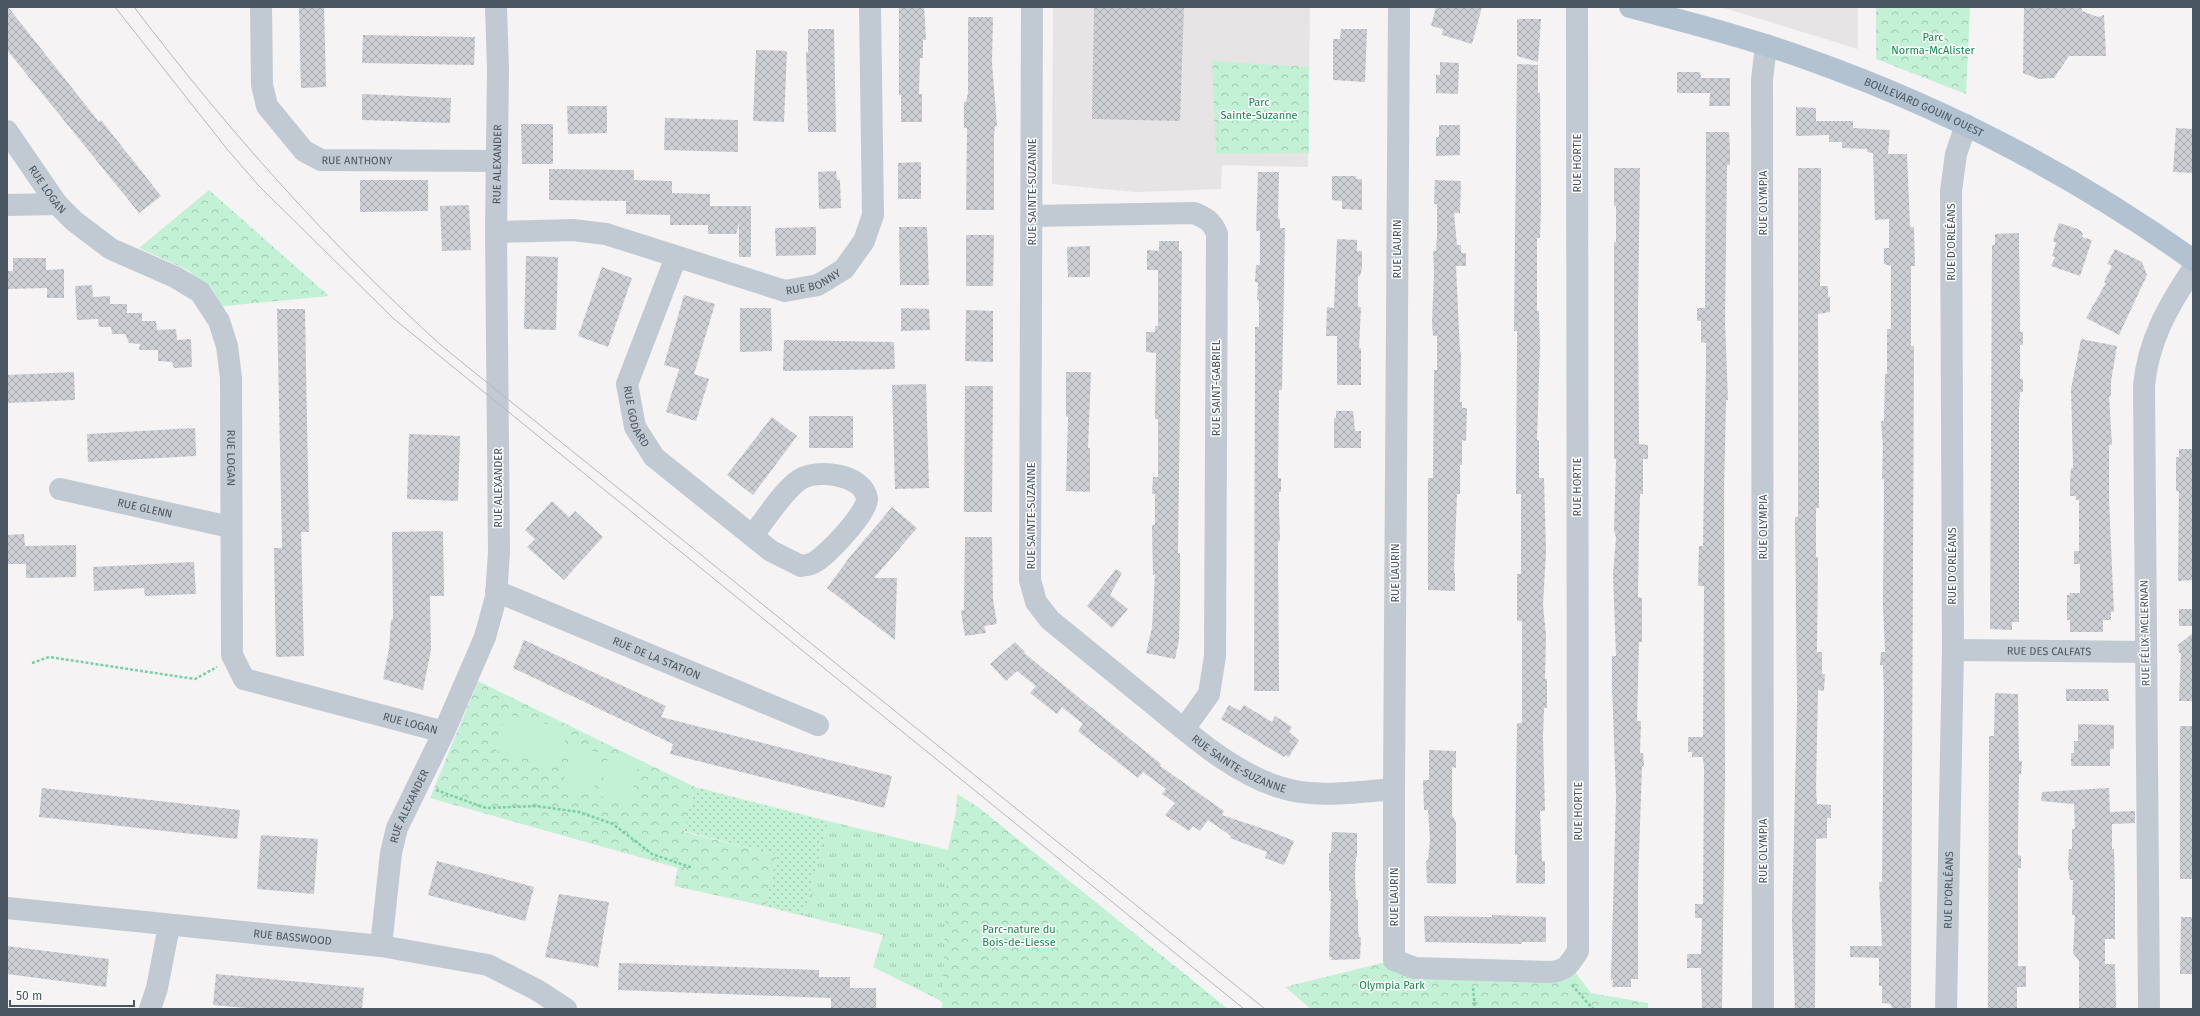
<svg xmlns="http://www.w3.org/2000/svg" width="2200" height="1016" font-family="'Fira Sans',sans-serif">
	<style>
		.education { fill: #e6e4e5 }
		.grass { fill: url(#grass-tufts) }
		.park { fill: url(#park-crowns) }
		.garden { fill: url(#garden-dots) }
		.pitch { fill: #c3f1d5 }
		.building { fill: url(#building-cross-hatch) }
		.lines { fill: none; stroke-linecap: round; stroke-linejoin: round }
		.path { stroke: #7ad0a6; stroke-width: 2.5; stroke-dasharray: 3 2; stroke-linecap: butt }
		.minor { stroke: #c1cad2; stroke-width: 22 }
		.major { stroke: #b3c2d1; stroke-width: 22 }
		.tram { stroke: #b5b8bd; stroke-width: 1 }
		.labels { text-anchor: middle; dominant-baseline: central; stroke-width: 3; stroke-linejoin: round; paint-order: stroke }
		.park-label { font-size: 11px; fill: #17864f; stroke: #fff }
		.street-label { font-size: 11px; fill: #4a5661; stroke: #fff }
	</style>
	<defs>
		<pattern id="grass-tufts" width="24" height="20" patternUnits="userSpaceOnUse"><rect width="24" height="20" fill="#c3f1d5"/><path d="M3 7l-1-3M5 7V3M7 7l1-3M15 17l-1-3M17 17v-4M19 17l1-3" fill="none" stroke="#a0c6b0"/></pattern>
		<pattern id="park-crowns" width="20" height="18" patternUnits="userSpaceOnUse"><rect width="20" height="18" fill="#c3f1d5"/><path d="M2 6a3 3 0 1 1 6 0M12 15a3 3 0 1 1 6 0" fill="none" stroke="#a0c6b0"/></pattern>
		<pattern id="garden-dots" width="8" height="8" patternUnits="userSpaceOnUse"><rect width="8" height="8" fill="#c3f1d5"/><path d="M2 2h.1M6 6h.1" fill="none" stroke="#a0c6b0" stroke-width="1.8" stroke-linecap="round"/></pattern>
		<pattern id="building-cross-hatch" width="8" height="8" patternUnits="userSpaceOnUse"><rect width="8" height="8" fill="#cdcfd5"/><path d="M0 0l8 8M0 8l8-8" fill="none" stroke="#a8abb0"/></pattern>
	</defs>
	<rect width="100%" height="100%" fill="#f5f3f3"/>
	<g class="education">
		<path d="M1053,7H1310L1308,167L1222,165L1221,189L1135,192L1052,184Z"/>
		<path d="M1721,7H1858V49Z"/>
	</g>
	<path class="grass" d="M828,821L948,850L1119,1009H951L943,1002L873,967L883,935L804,916Z"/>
	<g class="park">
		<path d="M1876,7H1970L1966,94L1876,59Z"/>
		<path d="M1212,61L1309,67V153L1216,154Z"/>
		<path d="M209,190L329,296L216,307L204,286L188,270L139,248Z"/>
		<path d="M478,681L695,787L684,832L777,855L765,906L674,886L678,868L430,798Z"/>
		<path d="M957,794L978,807L1228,1009H942L948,850L956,812Z"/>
		<path d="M1394,960L1569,964L1591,993L1648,1003V1009H1311L1285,987Z"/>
	</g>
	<path class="garden" d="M695,787L828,821L804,916L765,906L777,855L684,831Z"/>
	<g class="pitch">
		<path d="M505,714L568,729L559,767L496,751Z"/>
		<path d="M572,746L602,753L593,794L562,787Z"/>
		<path d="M609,754L639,761L630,803L599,796Z"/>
	</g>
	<g class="building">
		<path d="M8,7L99,122L101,120L161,196L139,213L7,50Z"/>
		<path d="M299,7H324L326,87L301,88Z"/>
		<path d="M899,7H924L926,40H923V58H920L919,94H922V122H901V95H899Z"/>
		<path d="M1094,7H1184L1180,121L1092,119Z"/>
		<path d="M1436,7H1482L1472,44L1442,35L1443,29L1431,26Z"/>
		<path d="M2024,7H2082V11L2098,17L2104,15L2106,56H2069L2054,78L2039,79L2023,73Z"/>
		<path d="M968,17H993L992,63L997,126H995L994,136V210H966L967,128H964V102H966L968,93Z"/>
		<path d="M1517,19H1541L1538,62L1517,56Z"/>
		<path d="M808,29H834L836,132H808L806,52H808Z"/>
		<path d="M1341,29H1367L1365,82L1333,80V39H1340Z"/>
		<path d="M363,35L475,37L474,65L362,63Z"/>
		<path d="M756,50L787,51L784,122L753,121Z"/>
		<path d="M1440,62L1459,63L1458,94L1436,93V75H1440Z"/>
		<path d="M1517,64L1538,65V93H1540L1541,204L1540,238H1537V311H1539L1540,347L1537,440H1539V478H1544L1546,552L1543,605L1546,635L1545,679H1547V708H1544L1543,737L1545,811H1540L1542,861H1545V884L1516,883L1517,855H1515L1517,723H1522V621H1517V574H1521V494H1516L1517,331H1514Z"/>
		<path d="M1677,72H1700L1701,78H1730V106H1709L1710,93H1677Z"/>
		<path d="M362,94L451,98L450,123L362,120Z"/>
		<path d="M567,106H607V133L568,134Z"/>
		<path d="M1796,107L1816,108V121H1853V128L1890,130L1888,154H1907L1910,227H1914L1915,266H1911V346H1914L1911,1009H1892L1891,1004L1882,1003V986H1879V958L1850,957V946H1882L1879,882H1882L1884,697L1883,665H1880L1881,652H1885L1883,606L1884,479H1882L1883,447L1881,421H1884L1885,374H1887V329H1891V266L1884,264V248H1889V219L1875,220L1873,153L1867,152V149L1842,148V142H1829V135L1796,136Z"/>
		<path d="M665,118L738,120V152L664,150Z"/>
		<path d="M521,124H553V164H522Z"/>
		<path d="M1439,125H1460V155L1436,156V137H1439Z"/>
		<path d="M2176,128L2193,129V173L2173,172Z"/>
		<path d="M1706,132H1729L1730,150V165H1727L1725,322L1728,400H1726L1724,492L1725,780L1722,1009H1702L1701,968H1687V954H1701L1702,918H1695V904H1703L1704,769L1703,757H1692V752H1688V737H1703L1704,586H1698L1699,546H1703L1706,359V343L1701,342V321H1697V308H1705Z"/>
		<path d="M921,162V199H898V163Z"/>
		<path d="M1614,168H1640L1638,312L1639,444L1648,445V459H1643V494H1640L1639,530L1638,597L1642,598V642H1639L1637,721H1641L1640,753H1643L1644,766H1642L1638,884V979H1631V987H1612L1613,979L1611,980L1616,796L1612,685V656H1616L1613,575L1616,537L1614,531L1616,459H1614V242H1616V206H1614Z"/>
		<path d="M1798,168H1821L1820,286H1828V297H1830V312L1818,314L1819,471V508H1816V557H1818L1817,652H1822V674H1825L1824,691L1818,690L1816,789L1817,804L1831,805V818H1827V838L1816,839L1815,1009H1795L1792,921L1797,704L1795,517H1798Z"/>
		<path d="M549,169L634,170V180L672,181V193L710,194V206H751V257H739V224L736,234H708V225H670V215L626,214V201L549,200Z"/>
		<path d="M836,171L837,180H840L841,208L819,209L818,172Z"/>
		<path d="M1258,172H1279L1278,219H1280V228H1285L1282,390H1279L1278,478H1281V492H1279V509L1280,541H1278L1279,691H1254L1255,345V327H1259V300H1257L1258,283L1255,282L1256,265H1260V231H1256Z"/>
		<path d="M1332,176H1356V179H1362V210L1342,209V201L1332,200Z"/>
		<path d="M360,180H428V211L360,212Z"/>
		<path d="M1435,180L1461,181L1460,213H1454L1457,245H1461V253H1466V266H1456L1460,352H1461L1460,402H1462V408H1467L1466,441L1462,440V465H1460V494H1457L1454,573H1455V591L1428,590V478H1433L1434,370H1437V336H1433L1432,323L1434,272L1433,251H1436L1437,236V204H1434Z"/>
		<path d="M469,205L471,250L442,251L440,206Z"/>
		<path d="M2059,223L2078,229L2083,233L2082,237L2092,240L2080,276L2051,266L2055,257L2052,256L2056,243L2053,241Z"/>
		<path d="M816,227V255L776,256L775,228Z"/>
		<path d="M899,227H927L929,285H900Z"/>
		<path d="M2019,233L2020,332H2023V345H2020V379H2023V392H2020L2019,409V622H2012V630L1990,629L1992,245H1995V234Z"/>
		<path d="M966,235H994L993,286H966Z"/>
		<path d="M1337,239L1357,240V251H1362V268L1360,276H1358V307H1361L1359,348H1361V385H1337V336H1326L1327,307L1334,308Z"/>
		<path d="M1159,241H1179V251H1182L1178,553H1180V597L1179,640L1175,659L1146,653L1152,628L1155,573L1153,576L1152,525H1155V494H1152L1153,477H1158V419H1155L1156,353L1146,352V332H1155V326H1158V270H1147V250L1159,251Z"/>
		<path d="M1090,246V277H1068L1067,247Z"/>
		<path d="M2115,249L2142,262L2147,275L2119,335L2086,318L2106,283L2104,282L2112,266L2107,264Z"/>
		<path d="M526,256L558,257L556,330L524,329Z"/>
		<path d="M13,258H46V270L64,269V298H47V288L7,289V271H13Z"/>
		<path d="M602,267L632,278L608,347L578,336Z"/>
		<path d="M92,285L93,297L110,296V304H127V313H142V321H156L157,330L176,329L177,340L191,339L192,367L174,368L172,362L158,361V350H139L140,344L129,343L125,334H112L111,327H99L98,319L77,320L75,286Z"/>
		<path d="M684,295L715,304L694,374L709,379L696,421L666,412L679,369L664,365Z"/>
		<path d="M740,308H771L772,351L740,352Z"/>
		<path d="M901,308L929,309L930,330L901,331Z"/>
		<path d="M277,309H305L309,532H301L304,656L276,657L274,548H282Z"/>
		<path d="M966,310L993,311V362L965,361Z"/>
		<path d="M2081,339L2117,346L2111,381V396L2109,397L2112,445H2109V500L2114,612H2111V620H2103V632H2070V620H2067V595H2070V593H2080V564H2074V551H2079V500H2076V496H2070V482L2071,468H2073L2071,389Z"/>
		<path d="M784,340L894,342L895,369L783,371Z"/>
		<path d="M74,372L75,400L7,403V375Z"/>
		<path d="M1066,372H1091L1088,448H1090V492L1066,491L1068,417L1066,416Z"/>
		<path d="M926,384L929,488L895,489L892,385Z"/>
		<path d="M965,386H993L992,512H964Z"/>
		<path d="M1336,411H1353L1355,431H1361V448H1334V418H1336Z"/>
		<rect x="809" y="416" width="44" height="32"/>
		<path d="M772,417L797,436L753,495L727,475Z"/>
		<path d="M195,428L196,456L88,462L87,434Z"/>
		<path d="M409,434L460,436L458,501L407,499Z"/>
		<path d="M2179,449H2193V580L2178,581L2179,491H2176V457H2179Z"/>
		<path d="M552,501L569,517L575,511L603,537L564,580L527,547L535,539L525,530Z"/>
		<path d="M892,507L917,528L874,578H897L895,640L827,588L849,558Z"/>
		<path d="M443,531L444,596H430L431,650L423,690L383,679L389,649L391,620L393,619L392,532Z"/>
		<path d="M24,534L25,546L76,545V577L26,578V564H7V535Z"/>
		<path d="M965,537H992L993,599L997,624L984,626L986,633L965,636L961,611L964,610Z"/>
		<path d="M194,562L196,594L145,596L144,588L94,591L93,567Z"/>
		<path d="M1116,569L1122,573L1110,595L1128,609L1112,628L1087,606Z"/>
		<rect x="2179" y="609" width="14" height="17"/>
		<path d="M2193,633V701H2179L2181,654L2179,652L2178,645Z"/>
		<path d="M524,640L666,706L661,717L892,776L884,808L670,754L673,744L513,668Z"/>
		<path d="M1015,642L1025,652L1024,653L1161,764L1160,766L1224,811L1222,815L1270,831L1294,841L1284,865L1265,858L1267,852L1230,838L1231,836L1208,820L1200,831L1193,826L1189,831L1165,815L1175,803L1162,794L1166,789L1143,772L1138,778L1078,731L1083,724L1062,707L1057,714L1030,693L1036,686L1017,671L1006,681L990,664Z"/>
		<path d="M2066,689H2108L2109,701H2066Z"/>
		<path d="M1995,693L2018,694L2019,761H2022L2021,774H2019L2018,838V855L2021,856V868H2018V966H2026V987H2017V1009H1988L1989,736H1994Z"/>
		<path d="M1229,705L1240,711L1244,705L1272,722L1275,716L1292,727L1289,732L1299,740L1289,757L1285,755L1284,757L1221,719Z"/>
		<path d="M2078,724L2114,725V749H2110V766H2071V753H2074V741H2078Z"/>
		<rect x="2180" y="726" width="13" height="153"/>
		<path d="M1429,750L1456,751V768L1452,767V815L1456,822V884L1427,883L1426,861L1428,860L1430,839L1428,810H1424L1423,780H1429Z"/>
		<path d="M42,788L240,810L237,839L39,817Z"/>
		<path d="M2109,788L2110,812L2135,811V823L2112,824V849H2114L2115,888V939H2105V964H2115L2116,1009H2079V961L2073,953L2075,915H2072L2073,880H2070L2068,868L2069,849H2072V829H2075L2074,804L2041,801L2042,792Z"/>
		<path d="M1332,832L1357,833V857H1356L1355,874L1356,900H1358V930L1359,937H1361L1360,959L1331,960L1332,957H1329L1331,891H1329V853H1331Z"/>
		<path d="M261,835L318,839L314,894L257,889Z"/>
		<path d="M437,861L534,887L525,921L428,895Z"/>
		<path d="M559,894L609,902L598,967L545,957Z"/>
		<path d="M1492,915L1546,917V942H1522L1521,944L1425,942L1424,916L1492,917Z"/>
		<path d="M2181,917H2193V974H2180Z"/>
		<path d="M7,946L109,959L106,987L7,974Z"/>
		<path d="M619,963L819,970V977H850V988H876V1009L831,1008V998L618,990Z"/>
		<path d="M216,974L364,988L362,1009H256L213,1005Z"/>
	</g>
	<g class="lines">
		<g class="path">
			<path d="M32,663L49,657L195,679L217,667"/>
			<path d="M436,790L486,808L536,806L579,812L613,824L652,854L693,868"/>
			<path d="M1572,985L1593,1009"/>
			<path d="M1473,988L1475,1009"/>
		</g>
		<g class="minor">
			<path id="s1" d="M261,7L262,85L267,106L304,151L321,160L497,161"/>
			<path id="s2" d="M1032,7L1030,580L1036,602L1050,620C1084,648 1119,676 1153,704C1191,735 1232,772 1279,787C1315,799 1356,792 1394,789"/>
			<path d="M1399,7L1394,789V960L1415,968L1549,972C1566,971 1569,965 1578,951L1577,7"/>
			<path id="s3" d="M7,131L57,204L74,221L111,249L175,277L200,292L219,321L227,346L231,378L232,655L244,679L444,732"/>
			<path d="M7,205L57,204"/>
			<path d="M1032,216L1194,213C1206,218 1212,221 1217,234L1215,656L1209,694L1184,729"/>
			<path id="s4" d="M496,232L573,230L606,234L785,291L818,285L844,269L864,241L873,215L870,7"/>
			<path id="s5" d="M676,257L627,384L635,427L654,457L771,551L801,566C805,565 810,565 813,563C825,558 868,512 867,499C864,474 816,468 799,480C782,492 766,519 752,536"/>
			<path id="s6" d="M60,489L230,527"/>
			<path id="s7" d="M496,591L818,725"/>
			<path id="s8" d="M1953,650L2146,652"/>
			<path id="s9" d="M7,908L381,946L488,965L537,990L566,1009"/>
			<path id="s10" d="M381,946L391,853L397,828L444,732L485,637L496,597L499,552L496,232L498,69L496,7"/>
			<path d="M150,1009L157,988L169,926"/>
			<path d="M1763,1009L1762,80L1766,45"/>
			<path id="s11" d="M1946,1009L1953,650L1951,191L1956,154L1966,125"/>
			<path d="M2149,1009L2144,386C2148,341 2168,306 2193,269"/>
		</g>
		<path class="major" id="s12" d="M1630,7C1689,23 1749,38 1807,59C1945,108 2074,175 2193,260"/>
		<g class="tram">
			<path d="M115,7L227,149L259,186L394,319L1244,1009"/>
			<path d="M134,7C227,129 329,244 443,347L1265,1009"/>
		</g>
	</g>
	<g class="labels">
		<g class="park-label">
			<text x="1933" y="37">Parc<tspan x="1933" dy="13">Norma-McAlister</tspan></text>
			<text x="1259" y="102">Parc<tspan x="1259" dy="13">Sainte-Suzanne</tspan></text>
			<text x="1019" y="929">Parc-nature du<tspan x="1019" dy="13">Bois-de-Liesse</tspan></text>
			<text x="1392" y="985">Olympia Park</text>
		</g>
		<g class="street-label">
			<text stroke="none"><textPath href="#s12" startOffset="311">BOULEVARD GOUIN OUEST</textPath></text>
			<text stroke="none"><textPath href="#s1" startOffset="213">RUE ANTHONY</textPath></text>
			<text transform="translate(1577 163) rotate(-90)">RUE HORTIE</text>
			<text stroke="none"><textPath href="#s10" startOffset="804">RUE ALEXANDER</textPath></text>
			<text stroke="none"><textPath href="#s3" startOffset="71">RUE LOGAN</textPath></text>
			<text transform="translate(1032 192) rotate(-90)">RUE SAINTE-SUZANNE</text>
			<text transform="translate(1763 203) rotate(-90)">RUE OLYMPIA</text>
			<text transform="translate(1951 242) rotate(-90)">RUE D'ORLÉANS</text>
			<text transform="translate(1397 249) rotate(-90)">RUE LAURIN</text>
			<text stroke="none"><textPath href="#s4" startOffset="328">RUE BONNY</textPath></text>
			<text transform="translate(1216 388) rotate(-90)">RUE SAINT-GABRIEL</text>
			<text stroke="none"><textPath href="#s5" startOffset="170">RUE GODARD</textPath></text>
			<text stroke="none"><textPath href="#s3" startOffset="431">RUE LOGAN</textPath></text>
			<text transform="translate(1577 487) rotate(-90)">RUE HORTIE</text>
			<text transform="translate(498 488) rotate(-90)">RUE ALEXANDER</text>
			<text stroke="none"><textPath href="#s6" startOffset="87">RUE GLENN</textPath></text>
			<text transform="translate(1031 516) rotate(-90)">RUE SAINTE-SUZANNE</text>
			<text transform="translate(1763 527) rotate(-90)">RUE OLYMPIA</text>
			<text transform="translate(1952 566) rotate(-90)">RUE D'ORLÉANS</text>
			<text transform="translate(1395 573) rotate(-90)">RUE LAURIN</text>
			<text transform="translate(2145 633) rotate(-91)">RUE FÉLIX-MCLERNAN</text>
			<text stroke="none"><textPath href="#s8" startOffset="96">RUE DES CALFATS</textPath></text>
			<text stroke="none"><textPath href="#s7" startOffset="174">RUE DE LA STATION</textPath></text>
			<text stroke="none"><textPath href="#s3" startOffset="827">RUE LOGAN</textPath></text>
			<text stroke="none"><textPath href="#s2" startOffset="857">RUE SAINTE-SUZANNE</textPath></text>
			<text stroke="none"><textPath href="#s10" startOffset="144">RUE ALEXANDER</textPath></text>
			<text transform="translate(1578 811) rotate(-90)">RUE HORTIE</text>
			<text transform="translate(1763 851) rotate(-90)">RUE OLYMPIA</text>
			<text stroke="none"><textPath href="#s11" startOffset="119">RUE D'ORLÉANS</textPath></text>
			<text transform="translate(1394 897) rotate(-90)">RUE LAURIN</text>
			<text stroke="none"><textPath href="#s9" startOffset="287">RUE BASSWOOD</textPath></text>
		</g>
	</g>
	<rect width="2200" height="1016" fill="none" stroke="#4a5661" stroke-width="16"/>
	<path d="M10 1000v6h124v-6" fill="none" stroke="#4a5661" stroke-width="2"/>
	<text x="16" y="1000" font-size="12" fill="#4a5661" stroke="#ffffff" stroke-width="3" paint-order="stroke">50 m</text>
</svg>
